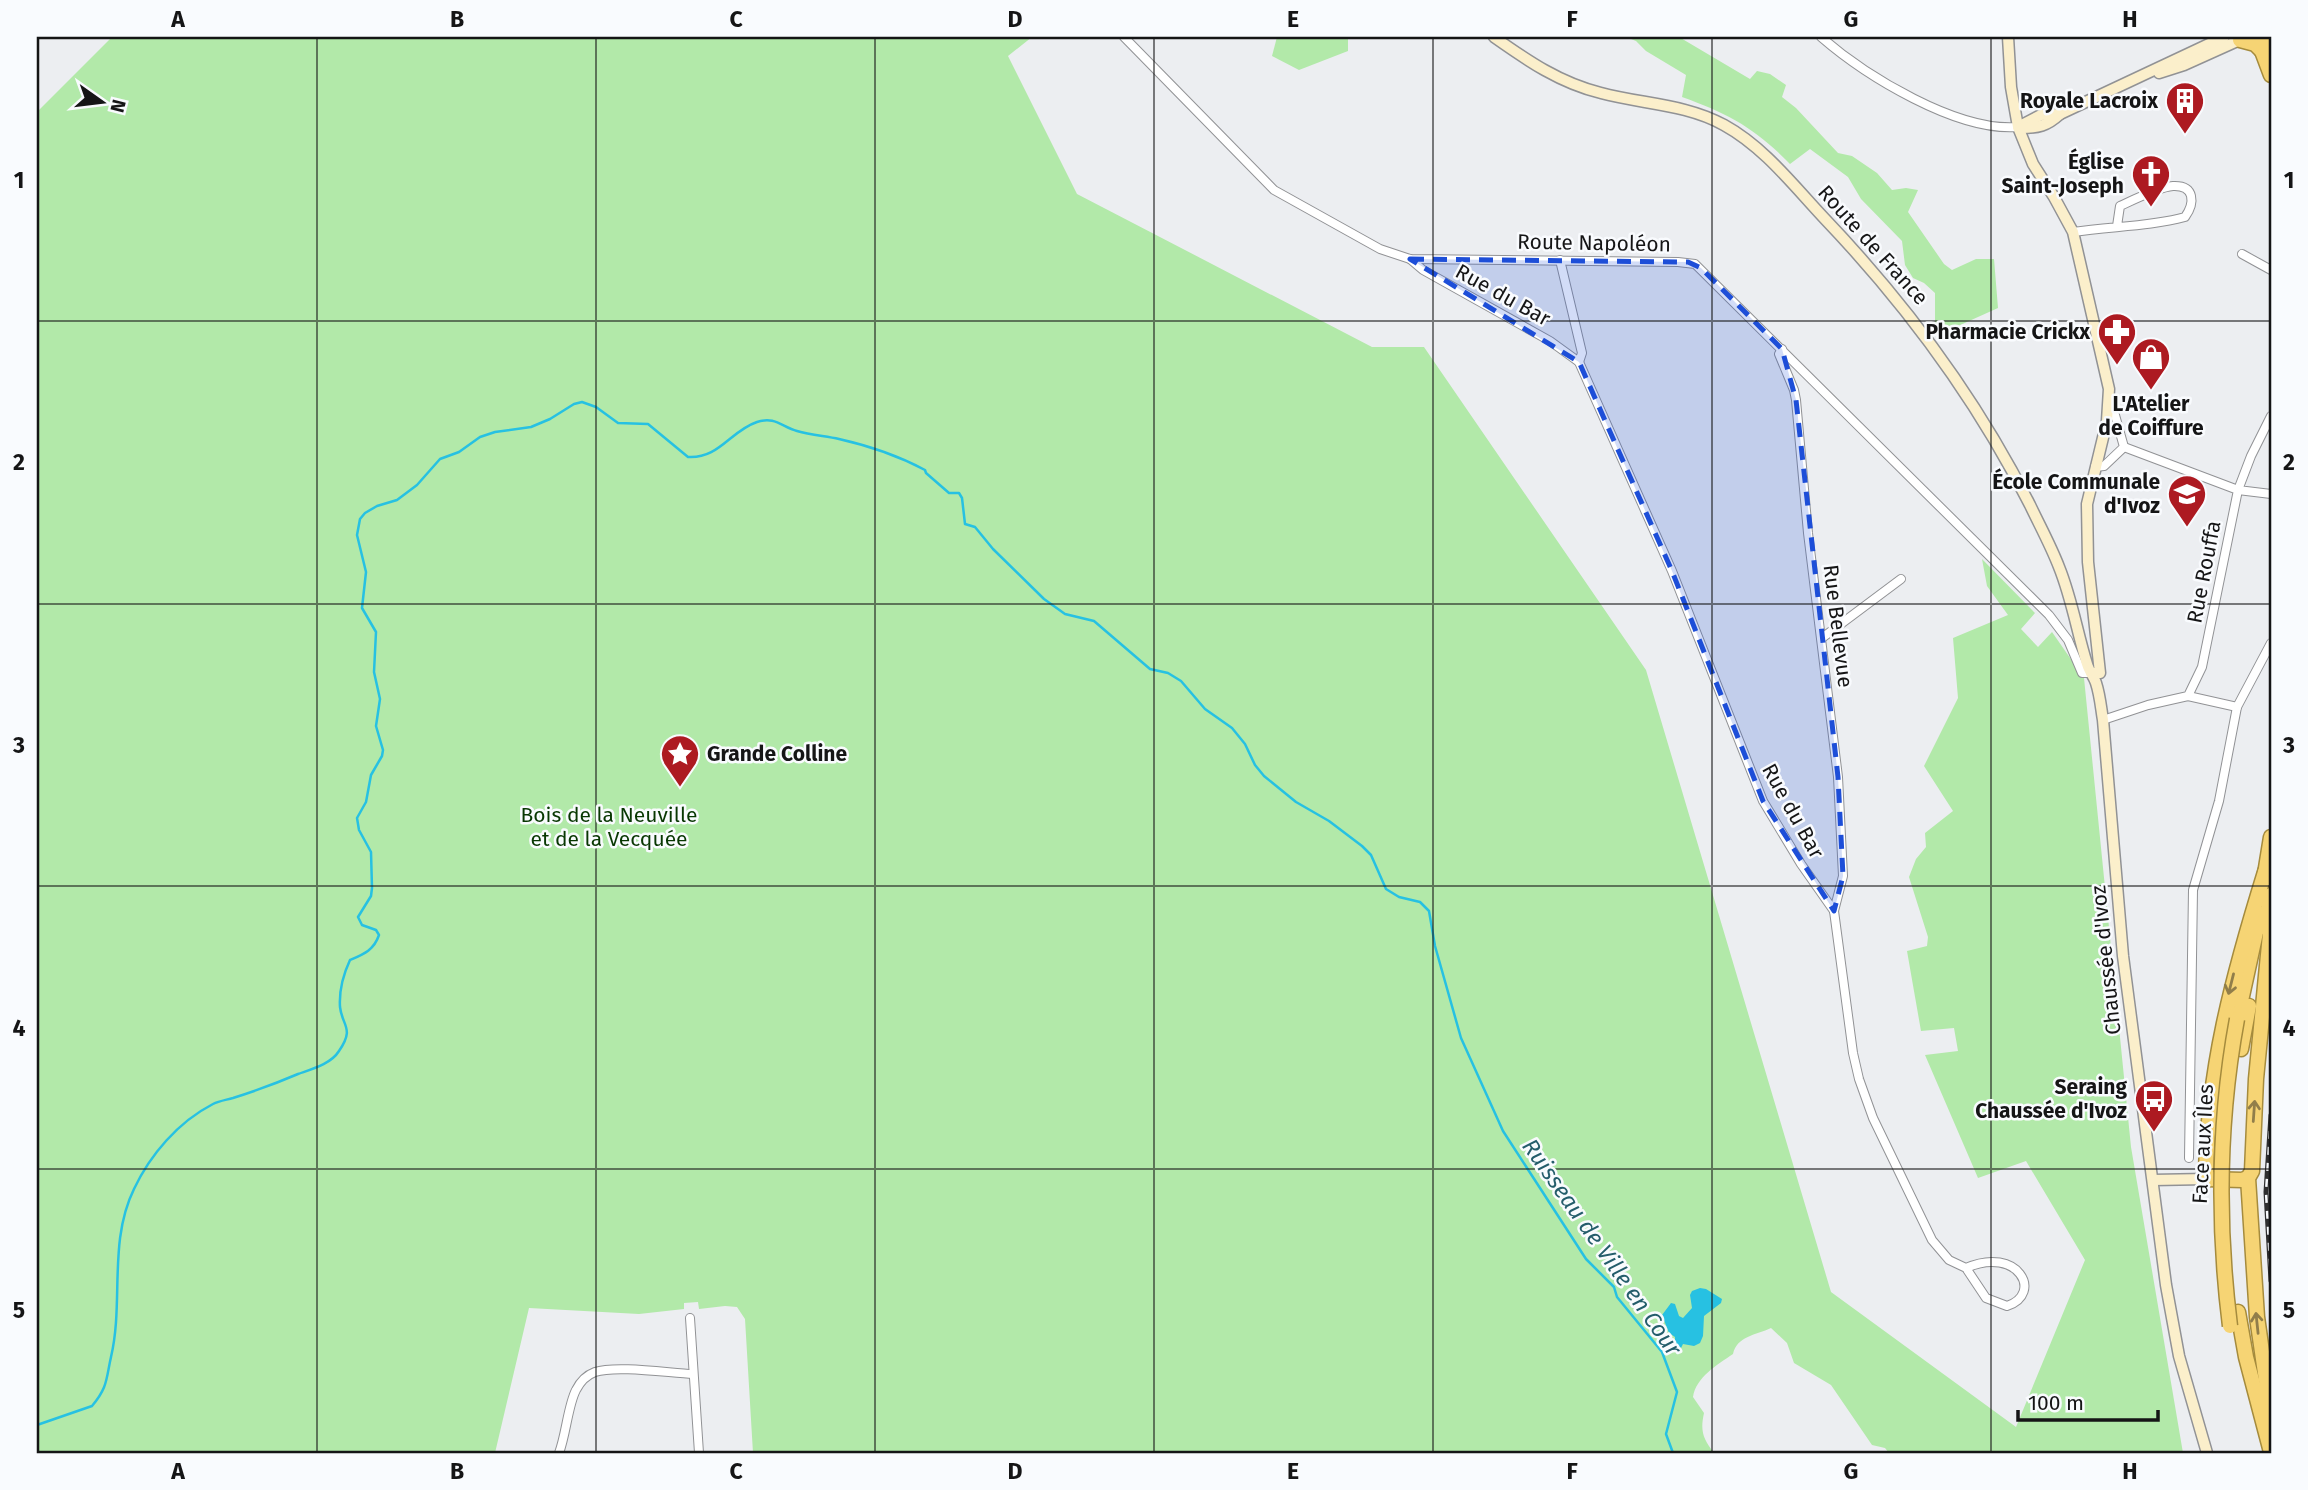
<svg xmlns="http://www.w3.org/2000/svg" width="2308" height="1490" font-family="'Fira Sans',sans-serif">
	<style>
		.green { fill: #b2e9a9 }
		.water { fill: #27c1e2 }
		.lines { fill: none; stroke-linecap: round; stroke-linejoin: round }
		.stream { stroke: #27c1e2; stroke-width: 2.5 }
		.minor-casing { stroke: #919295; stroke-width: 10 }
		.secondary-casing { stroke: #919295; stroke-width: 13 }
		.trunk-casing { stroke: #a58b3d; stroke-width: 17 }
		.minor { stroke: #fff; stroke-width: 8 }
		.secondary { stroke: #fbefcb; stroke-width: 10 }
		.trunk { stroke: #f6d474; stroke-width: 14 }
		.rail-casing { stroke: #2e2e2f; stroke-width: 5 }
		.rail { stroke: #f9fbfe; stroke-width: 2.5; stroke-dasharray: 8; stroke-linecap: butt }
		.trunk-bridge-casing { stroke: #a58b3d; stroke-width: 17; stroke-linecap: butt }
		.trunk-bridge { stroke: #f6d474; stroke-width: 14 }
		.oneway { stroke: #917e4a }
		.marked { fill: #1d4ed8; fill-opacity: 0.2; stroke: #1d4ed8; stroke-width: 5; stroke-dasharray: 14 9; stroke-linejoin: round }
		.grid { fill: none; stroke: #151516; stroke-width: 2; stroke-opacity: 0.55 }
		.labels { text-anchor: middle; dominant-baseline: central; stroke-width: 5; stroke-linejoin: round; paint-order: stroke }
		.poi-label { font-size: 21px; font-weight: bold; fill: #151516; stroke: #f9fbfe; text-anchor: end }
		.street-label { font-size: 21px; fill: #151516; stroke: #f9fbfe }
		.park-label { font-size: 21px; fill: #083802; stroke: #f9fbfe }
		.water-label { font-size: 23px; font-style: italic; fill: #245d6b; stroke: #f9fbfe }
		.neatline { fill: none; stroke: #151516; stroke-width: 2.5 }
		.grid-label { font-size: 23px; text-anchor: middle; font-weight: bold; fill: #151516 }
	</style>
	<rect width="100%" height="100%" fill="#eceef1"/>
	<g class="green">
		<path d="M112,37H1032L1008,56L1077,194L1372,347H1424L1646,670L1831,1292L2016,1427L2085,1260L2026,1161L1978,1178L1925,1055L1958,1051L1954,1028L1921,1031L1907,951L1927,946L1928,937L1909,877L1916,859L1926,847L1925,833L1953,811L1924,766L1958,698L1953,638L2008,615L1987,586L1982,559L2035,613L2021,629L2038,647L2052,632L2084,678L2131,1147L2183,1453H1889L1885,1448L1872,1445L1831,1385L1794,1363L1787,1343L1771,1328C1756,1335 1737,1336 1733,1354C1717,1365 1696,1377 1693,1397L1704,1413C1700,1431 1703,1439 1714,1453H753L745,1319L737,1307L725,1306L699,1309L698,1302L684,1303V1309L639,1314L529,1308L495,1453H37V112Z"/>
		<path d="M1277,37H1348V51L1299,70L1272,56Z"/>
		<path d="M1626,37H1679L1750,79L1757,71L1770,74L1786,85L1782,97L1796,108L1838,153L1852,156L1877,173L1892,190L1906,188L1918,190L1908,212L1944,264L1952,270L1976,259H1994L1998,308L1938,335L1935,333V293L1924,283L1913,278L1905,265L1902,241L1861,199L1848,177L1810,149L1790,164C1755,128 1729,114 1682,97L1686,75L1646,51L1636,41Z"/>
	</g>
	<path class="water" d="M1700,1288L1706,1289L1722,1299L1721,1303L1704,1316L1703,1336L1700,1343L1694,1346L1683,1344L1681,1348L1675,1349V1337L1669,1333L1662,1315L1671,1303L1675,1304L1679,1316L1683,1318L1692,1308L1690,1295L1692,1291Z"/>
	<g class="lines">
		<path class="stream" d="M37,1425L92,1406C108,1387 106,1379 111,1357C124,1302 108,1242 134,1189C150,1155 178,1122 213,1104C219,1101 226,1100 233,1098C255,1091 277,1083 298,1074C312,1069 331,1064 339,1051C355,1028 342,1026 340,1007C339,991 343,975 350,960C364,954 374,950 379,935L376,930L362,925L358,917L371,896L372,888L371,852L359,830L357,818L366,802L371,775L382,756L383,750L376,726L380,699L374,672L376,632L362,608L366,572L357,535L360,519L365,513L377,506L397,500L417,485L440,459L459,452L480,437L495,432L531,427L550,419L574,404L582,402L596,407L618,423L648,424L688,457C719,459 730,431 757,422C775,416 782,427 797,431C811,435 825,436 839,439C870,446 897,455 925,470L926,473L949,493H959L962,498L965,524L975,527L993,549L1044,599L1065,614L1094,621L1150,669L1168,673L1181,681L1205,709L1232,728L1245,744L1255,765L1264,776L1296,802L1329,821L1362,846L1371,855L1386,889L1399,897L1420,902L1429,911L1435,946L1461,1038L1503,1131L1586,1259L1614,1287L1617,1297L1662,1352L1677,1392L1666,1434L1673,1453"/>
		<g class="minor-casing">
			<g id="minor">
				<path d="M1124,37L1274,190L1380,249L1410,259L1678,262L1695,264L2049,615L2068,640L2082,673H2091"/>
				<path d="M1821,37C1866,76 1957,132 2018,127"/>
				<path d="M2073,232C2111,226 2148,227 2185,217C2195,203 2195,185 2173,186C2159,187 2133,200 2120,206L2117,226"/>
				<path d="M2242,254L2271,270"/>
				<path d="M1410,259L1423,270L1550,341L1579,362L1582,353L1560,260"/>
				<path d="M1782,349L1779,354L1794,390L1796,400L1808,533L1838,777L1843,876L1834,911"/>
				<path d="M1579,362L1672,571L1763,801L1801,864L1834,911L1853,1053L1859,1079L1873,1118L1932,1240L1949,1260L1966,1268L1986,1298L2007,1306C2044,1294 2018,1245 1966,1268"/>
				<path d="M2271,416L2251,456L2238,490L2271,494"/>
				<path d="M2095,467L2104,466L2124,447L2115,415L2109,411"/>
				<path d="M1822,638L1901,579"/>
				<path d="M2188,696L2237,707"/>
				<path d="M2103,720L2148,705L2188,696L2202,667L2238,490L2124,447"/>
				<path d="M2189,1158L2193,890L2219,801L2237,707L2271,643"/>
				<path d="M690,1318L699,1453"/>
				<path d="M559,1453C566,1435 568,1405 576,1390C580,1382 587,1375 595,1372C616,1365 669,1373 693,1374"/>
			</g>
		</g>
		<g class="secondary-casing">
			<g id="secondary">
				<path d="M1494,37C1528,61 1560,83 1601,93C1642,104 1686,104 1724,125C1764,147 1793,185 1824,218C1907,305 1976,398 2030,505C2040,526 2051,546 2059,567C2072,599 2077,632 2087,664C2089,671 2094,677 2096,683C2100,695 2101,708 2103,720L2123,956L2166,1285L2179,1356L2207,1453"/>
				<path d="M2008,37L2011,87L2018,127L2033,164L2054,197L2073,232L2109,389L2107,421L2087,504L2088,562L2100,673H2091"/>
				<path d="M2159,73L2184,65L2244,38"/>
				<path d="M2018,127L2041,115L2060,114L2224,37"/>
				<path d="M2021,128C2038,128 2047,126 2060,114"/>
				<path d="M2153,1180L2206,1179"/>
			</g>
		</g>
		<g class="trunk-casing">
			<g id="trunk">
				<path d="M2264,37L2262,51L2271,75"/>
				<path d="M2240,40L2255,44L2262,51"/>
				<path d="M2264,880L2271,837"/>
				<path d="M2271,924L2256,1079L2252,1171L2248,1178L2257,1317L2271,1415"/>
				<path d="M2264,927L2271,895"/>
				<path d="M2237,1019L2260,914"/>
				<path d="M2241,1049L2249,1006"/>
				<path d="M2248,1178L2242,1180L2206,1179C2207,1071 2233,975 2265,872"/>
				<path d="M2238,1312L2246,1357L2271,1452"/>
			</g>
		</g>
		<use href="#minor" class="minor"/>
		<use href="#secondary" class="secondary"/>
		<use href="#trunk" class="trunk"/>
		<g class="rail-casing">
			<path id="rail" d="M2271,1115L2266,1192L2271,1281"/>
		</g>
		<use href="#rail" class="rail"/>
		<g class="trunk-bridge-casing">
			<path id="trunk-bridge" d="M2230,1326C2217,1222 2218,1122 2237,1019"/>
		</g>
		<use href="#trunk-bridge" class="trunk-bridge"/>
	</g>
	<defs><path id="oneway-shaft" d="M-6 0H5M1.5-3L5.5 0L1.5 3" fill="none" stroke-width="1.6" stroke-linecap="round" stroke-linejoin="round" transform="scale(1.75)"/></defs>
	<g class="oneway">
		<use href="#oneway-shaft" transform="translate(2231 984) rotate(104)"/>
		<use href="#oneway-shaft" transform="translate(2254 1111) rotate(-86)"/>
		<use href="#oneway-shaft" transform="translate(2257 1323) rotate(-96)"/>
	</g>
	<path class="marked" d="M1410,259L1688,262L1701,268L1782,349L1796,400L1838,777L1843,876L1834,911L1763,801L1672,571L1579,362Z"/>
	<path class="grid" d="M317,37V1453M596,37V1453M875,37V1453M1154,37V1453M1433,37V1453M1712,37V1453M1991,37V1453M37,321H2271M37,604H2271M37,886H2271M37,1169H2271"/>
	<defs>
		<g id="building-pin" transform="scale(2.0125)"><path d="M0 17L-7.5 6A9.5 9.5 0 1 1 7.5 6Z" fill="#ad1a21" stroke="#f9fbfe"/><path d="M-4-6H4V6H1V3H-1V6H-4ZM-2.5-4.3h1.7v1.8h-1.7ZM.8-4.3h1.7v1.8H.8ZM-2.5-1h1.7V.8h-1.7ZM.8-1h1.7V.8H.8Z" fill="#fff"/></g>
		<g id="church-pin" transform="scale(2.0125)"><path d="M0 17L-7.5 6A9.5 9.5 0 1 1 7.5 6Z" fill="#ad1a21" stroke="#f9fbfe"/><path d="M-1.2-6h2.4v3.5h3.3v2.4h-3.3V6h-2.4V-.1h-3.3v-2.4h3.3Z" fill="#fff"/></g>
		<g id="pharmacy-pin" transform="scale(2.0125)"><path d="M0 17L-7.5 6A9.5 9.5 0 1 1 7.5 6Z" fill="#ad1a21" stroke="#f9fbfe"/><path d="M-2-6h4v4h4v4h-4v4h-4v-4h-4v-4h4Z" fill="#fff"/></g>
		<g id="shop-pin" transform="scale(2.0125)"><path d="M0 17L-7.5 6A9.5 9.5 0 1 1 7.5 6Z" fill="#ad1a21" stroke="#f9fbfe"/><path d="M-5-2.5h2.3a2.7 3.5 0 0 1 5.4 0H5L5.5 6h-11ZM-1.5-2.5h3a1.5 2.3 0 0 0-3 0Z" fill="#fff"/></g>
		<g id="school-pin" transform="scale(2.0125)"><path d="M0 17L-7.5 6A9.5 9.5 0 1 1 7.5 6Z" fill="#ad1a21" stroke="#f9fbfe"/><path d="M0-5L7-2L0 1L-7-2ZM-4 1L0 2.5L4 1V4Q0 6-4 4Z" fill="#fff"/></g>
		<g id="sight-pin" transform="scale(2.0125)"><path d="M0 17L-7.5 6A9.5 9.5 0 1 1 7.5 6Z" fill="#ad1a21" stroke="#f9fbfe"/><path d="M0-6L1.8-2.2L6-1.7L2.9 1.2L3.7 5.4L0 3.3L-3.7 5.4L-2.9 1.2L-6-1.7L-1.8-2.2Z" fill="#fff"/></g>
		<g id="bus-pin" transform="scale(2.0125)"><path d="M0 17L-7.5 6A9.5 9.5 0 1 1 7.5 6Z" fill="#ad1a21" stroke="#f9fbfe"/><path d="M-5-6H5V4H4V6H2V4H-2V6H-4V4H-5ZM-3.5-4V0h7V-4ZM-3.5 1.2v1.5H-2V1.2ZM2 1.2v1.5H3.5V1.2Z" fill="#fff"/></g>
	</defs>
	<g fill-rule="evenodd">
		<use href="#building-pin" x="2185" y="101"/>
		<use href="#church-pin" x="2151" y="174"/>
		<use href="#pharmacy-pin" x="2117" y="332"/>
		<use href="#shop-pin" x="2151" y="357"/>
		<use href="#school-pin" x="2187" y="494"/>
		<use href="#sight-pin" x="680" y="754"/>
		<use href="#bus-pin" x="2154" y="1099"/>
	</g>
	<g class="labels">
		<g class="poi-label">
			<text x="2158" y="101">Royale Lacroix</text>
			<text x="2124" y="162">Église<tspan x="2124" dy="24">Saint-Joseph</tspan></text>
			<text x="2090" y="332">Pharmacie Crickx</text>
			<text x="2151" y="404" text-anchor="middle">L'Atelier<tspan x="2151" dy="24">de Coiffure</tspan></text>
			<text x="2160" y="482">École Communale<tspan x="2160" dy="24">d'Ivoz</tspan></text>
			<text x="707" y="754" text-anchor="start">Grande Colline</text>
			<text x="2127" y="1087">Seraing<tspan x="2127" dy="24">Chaussée d'Ivoz</tspan></text>
		</g>
		<g class="street-label">
			<text transform="translate(1594 243) rotate(1)">Route Napoléon</text>
			<text transform="translate(1873 245) rotate(48)">Route de France</text>
			<text transform="translate(1503 295) rotate(29)">Rue du Bar</text>
			<text transform="translate(2204 572) rotate(-79)">Rue Rouffa</text>
			<text transform="translate(1838 626) rotate(83)">Rue Bellevue</text>
			<text transform="translate(1793 811) rotate(61)">Rue du Bar</text>
			<text transform="translate(2106 960) rotate(-96)">Chaussée d'Ivoz</text>
			<text transform="translate(2203 1144) rotate(-87)">Face aux Îles</text>
		</g>
		<g class="park-label">
			<text x="609" y="815">Bois de la Neuville<tspan x="609" dy="24">et de la Vecquée</tspan></text>
		</g>
		<g class="water-label">
			<text transform="translate(1602 1247) rotate(55)">Ruisseau de Ville en Cour</text>
		</g>
	</g>
	<rect width="2308" height="1490" fill="none" stroke="#f9fbfe" stroke-width="77"/>
	<g transform="translate(102 102) rotate(104)" stroke="#f9fbfe" stroke-width="5" paint-order="stroke">
	<path d="M0-5L12 26L0 18L-12 26Z" fill="#151516"/>
	<text y="-10" font-size="19" font-weight="bold" text-anchor="middle" fill="#151516">N</text>
	</g>
	<path d="M2018 1410v10h140v-10" fill="none" stroke="#151516" stroke-width="3.5"/>
	<text x="2028" y="1410" font-size="21" fill="#151516" stroke="#f9fbfe" stroke-width="5" paint-order="stroke">100 m</text>
	<rect x="38" y="38" width="2232" height="1414" class="neatline"/>
	<g class="grid-label">
		<text x="178" y="27">A</text>
		<text x="457" y="27">B</text>
		<text x="736" y="27">C</text>
		<text x="1015" y="27">D</text>
		<text x="1293" y="27">E</text>
		<text x="1572" y="27">F</text>
		<text x="1851" y="27">G</text>
		<text x="2130" y="27">H</text>
		<text x="19" y="188">1</text>
		<text x="2289" y="188">1</text>
		<text x="19" y="470">2</text>
		<text x="2289" y="470">2</text>
		<text x="19" y="753">3</text>
		<text x="2289" y="753">3</text>
		<text x="19" y="1036">4</text>
		<text x="2289" y="1036">4</text>
		<text x="19" y="1318">5</text>
		<text x="2289" y="1318">5</text>
		<text x="178" y="1479">A</text>
		<text x="457" y="1479">B</text>
		<text x="736" y="1479">C</text>
		<text x="1015" y="1479">D</text>
		<text x="1293" y="1479">E</text>
		<text x="1572" y="1479">F</text>
		<text x="1851" y="1479">G</text>
		<text x="2130" y="1479">H</text>
	</g>
</svg>
